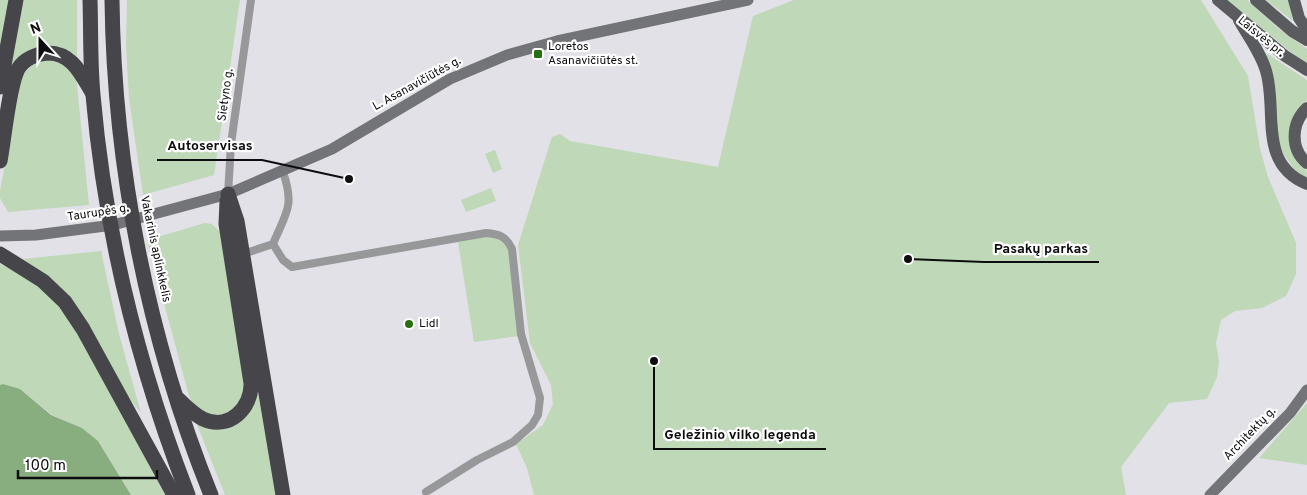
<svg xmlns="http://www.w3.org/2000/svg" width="1307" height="495" font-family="Overpass,sans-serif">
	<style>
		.green { fill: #bed8b8 }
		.forest { fill: #88ae80 }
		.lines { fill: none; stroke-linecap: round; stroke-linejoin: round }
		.street { stroke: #97989a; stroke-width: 8 }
		.secondary { stroke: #737477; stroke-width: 11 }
		.primary { stroke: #5a5b5f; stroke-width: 12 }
		.highway { stroke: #45454a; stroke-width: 15 }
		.poi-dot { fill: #277012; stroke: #fff; stroke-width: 2 }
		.labels { text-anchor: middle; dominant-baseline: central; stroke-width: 4.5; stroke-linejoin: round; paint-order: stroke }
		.street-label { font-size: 12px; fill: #0d0d0f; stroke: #fff }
		.poi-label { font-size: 12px; fill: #0d0d0f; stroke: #fff; text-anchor: start }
		.leader { fill: none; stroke: #0d0d0f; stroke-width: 2 }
		.callout-dot { fill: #0d0d0f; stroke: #fff; stroke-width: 2 }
		.callout-label { font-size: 14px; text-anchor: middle; font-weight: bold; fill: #0d0d0f; stroke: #fff; stroke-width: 4.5; stroke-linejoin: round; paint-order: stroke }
	</style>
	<rect width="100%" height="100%" fill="#e1e1e7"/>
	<g class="green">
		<path d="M0,0H10L0,55Z"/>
		<path d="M24,0H77V59L70,53L10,71Z"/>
		<path d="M127,0H240L214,175L143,195L129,98L126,46Z"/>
		<path d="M794,0H1201L1248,76L1260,149L1268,177L1296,243V274L1286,296L1262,308L1235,311L1221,320L1216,343L1219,361L1217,377L1207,399L1169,403L1121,467L1126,495H534L527,468L516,444L543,425L553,404L551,385L530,343L518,245L552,137L560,134L570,141L718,167L753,16Z"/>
		<path d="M1226,0H1247L1279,29L1307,49V65Z"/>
		<path d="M1266,0H1288L1293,21Z"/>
		<path d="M1266,53L1307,80V100C1282,118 1286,151 1307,171V179L1294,169L1279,147Z"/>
		<path d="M48,60L64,64L76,75L89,205L8,212L0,198V191L22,76L33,64Z"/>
		<path d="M495,150L502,169L493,173L485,154Z"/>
		<path d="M491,188L496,201L466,212L461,200Z"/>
		<path d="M205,223L212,224L220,232L246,386C244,391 244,398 241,402C226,424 199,416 189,396L147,240Z"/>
		<path d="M483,237H496L508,246L519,336L474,342L458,242Z"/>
		<path d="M101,251L119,334L141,413L122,389L95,336L72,299L53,280L22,259Z"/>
		<path d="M0,264L28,277L59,303L79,334L165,495H131L98,441L82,428L52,415L20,389L0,385Z"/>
		<path d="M260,393L276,495H225L196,422L207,426Z"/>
		<path d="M1307,403V465L1259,458Z"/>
	</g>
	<path class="forest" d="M3,384L20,389L51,415L82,428L98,441L131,495H0V385Z"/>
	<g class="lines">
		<g class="street">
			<path d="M228,194L231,144L251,0"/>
			<path d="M273,244L283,260L292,267L486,233C499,234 506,236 512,249L521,334L540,398L538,415L532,425L513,442L477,460L426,492"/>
			<path d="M243,254L273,244C286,212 295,207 283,172"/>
		</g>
		<g class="secondary">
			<path d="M0,236L36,235L113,225L228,194L332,149L450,79L507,55L557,41L748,0"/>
			<path d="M1210,495L1290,413L1307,390"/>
		</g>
		<g class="primary">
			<path d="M1218,0L1285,56L1307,70"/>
			<path d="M1256,0L1292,31L1307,40"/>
			<path d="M1294,0L1299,18L1307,30"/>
			<path d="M1239,20C1248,36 1261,53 1266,71C1278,110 1257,164 1307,184"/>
			<path d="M1307,108C1291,123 1290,149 1307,163"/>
		</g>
		<g class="highway">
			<path d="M90,0C91,31 90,63 93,95C105,233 138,366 188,495"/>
			<path d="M112,0C114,168 148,339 211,495"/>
			<path d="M0,87L16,0"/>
			<path d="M0,161C4,141 9,85 18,69C24,59 36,54 48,53C72,53 81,74 92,92"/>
			<path d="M228,194L237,221L283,495"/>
			<path d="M0,254L43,281L65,302L83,329L174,495"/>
			<path d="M178,399C186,406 193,414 203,419C229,431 252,408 251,383L226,224L227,201"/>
		</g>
	</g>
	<g class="poi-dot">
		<rect x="533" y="49" width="10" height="10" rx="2.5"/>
		<circle cx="409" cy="324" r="5"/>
	</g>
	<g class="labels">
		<g class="street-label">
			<text transform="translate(1261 37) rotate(39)">Laisvės pr.</text>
			<text transform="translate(417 84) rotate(-29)">L. Asanavičiūtės g.</text>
			<text transform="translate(226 95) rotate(-82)">Sietyno g.</text>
			<text transform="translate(98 213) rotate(-9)">Taurupės g.</text>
			<text transform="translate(155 249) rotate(78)">Vakarinis aplinkkelis</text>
			<text transform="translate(1250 434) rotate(-46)">Architektų g.</text>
		</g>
		<g class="poi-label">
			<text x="548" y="47">Loretos<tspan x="548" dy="14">Asanavičiūtės st.</tspan></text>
			<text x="419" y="324">Lidl</text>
		</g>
	</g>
	<path class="leader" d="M349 179L262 160H157M908 259L984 262H1099M654 361L654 449H826"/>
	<g class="callout-dot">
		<circle cx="349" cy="179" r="5"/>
		<circle cx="908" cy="259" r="5"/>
		<circle cx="654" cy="361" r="5"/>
	</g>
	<g class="callout-label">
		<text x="210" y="150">Autoservisas</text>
		<text x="1041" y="253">Pasakų parkas</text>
		<text x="740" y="439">Geležinio vilko legenda</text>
	</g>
	<g transform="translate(40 40) rotate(339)" stroke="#ffffff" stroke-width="4" paint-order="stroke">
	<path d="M0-4L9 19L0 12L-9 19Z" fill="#0d0d0f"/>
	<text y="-8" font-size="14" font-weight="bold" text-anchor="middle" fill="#0d0d0f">N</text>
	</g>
	<path d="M18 470v8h139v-8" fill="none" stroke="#0d0d0f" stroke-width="2.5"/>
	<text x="25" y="470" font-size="15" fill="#0d0d0f" stroke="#ffffff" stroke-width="4" paint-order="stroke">100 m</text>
</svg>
